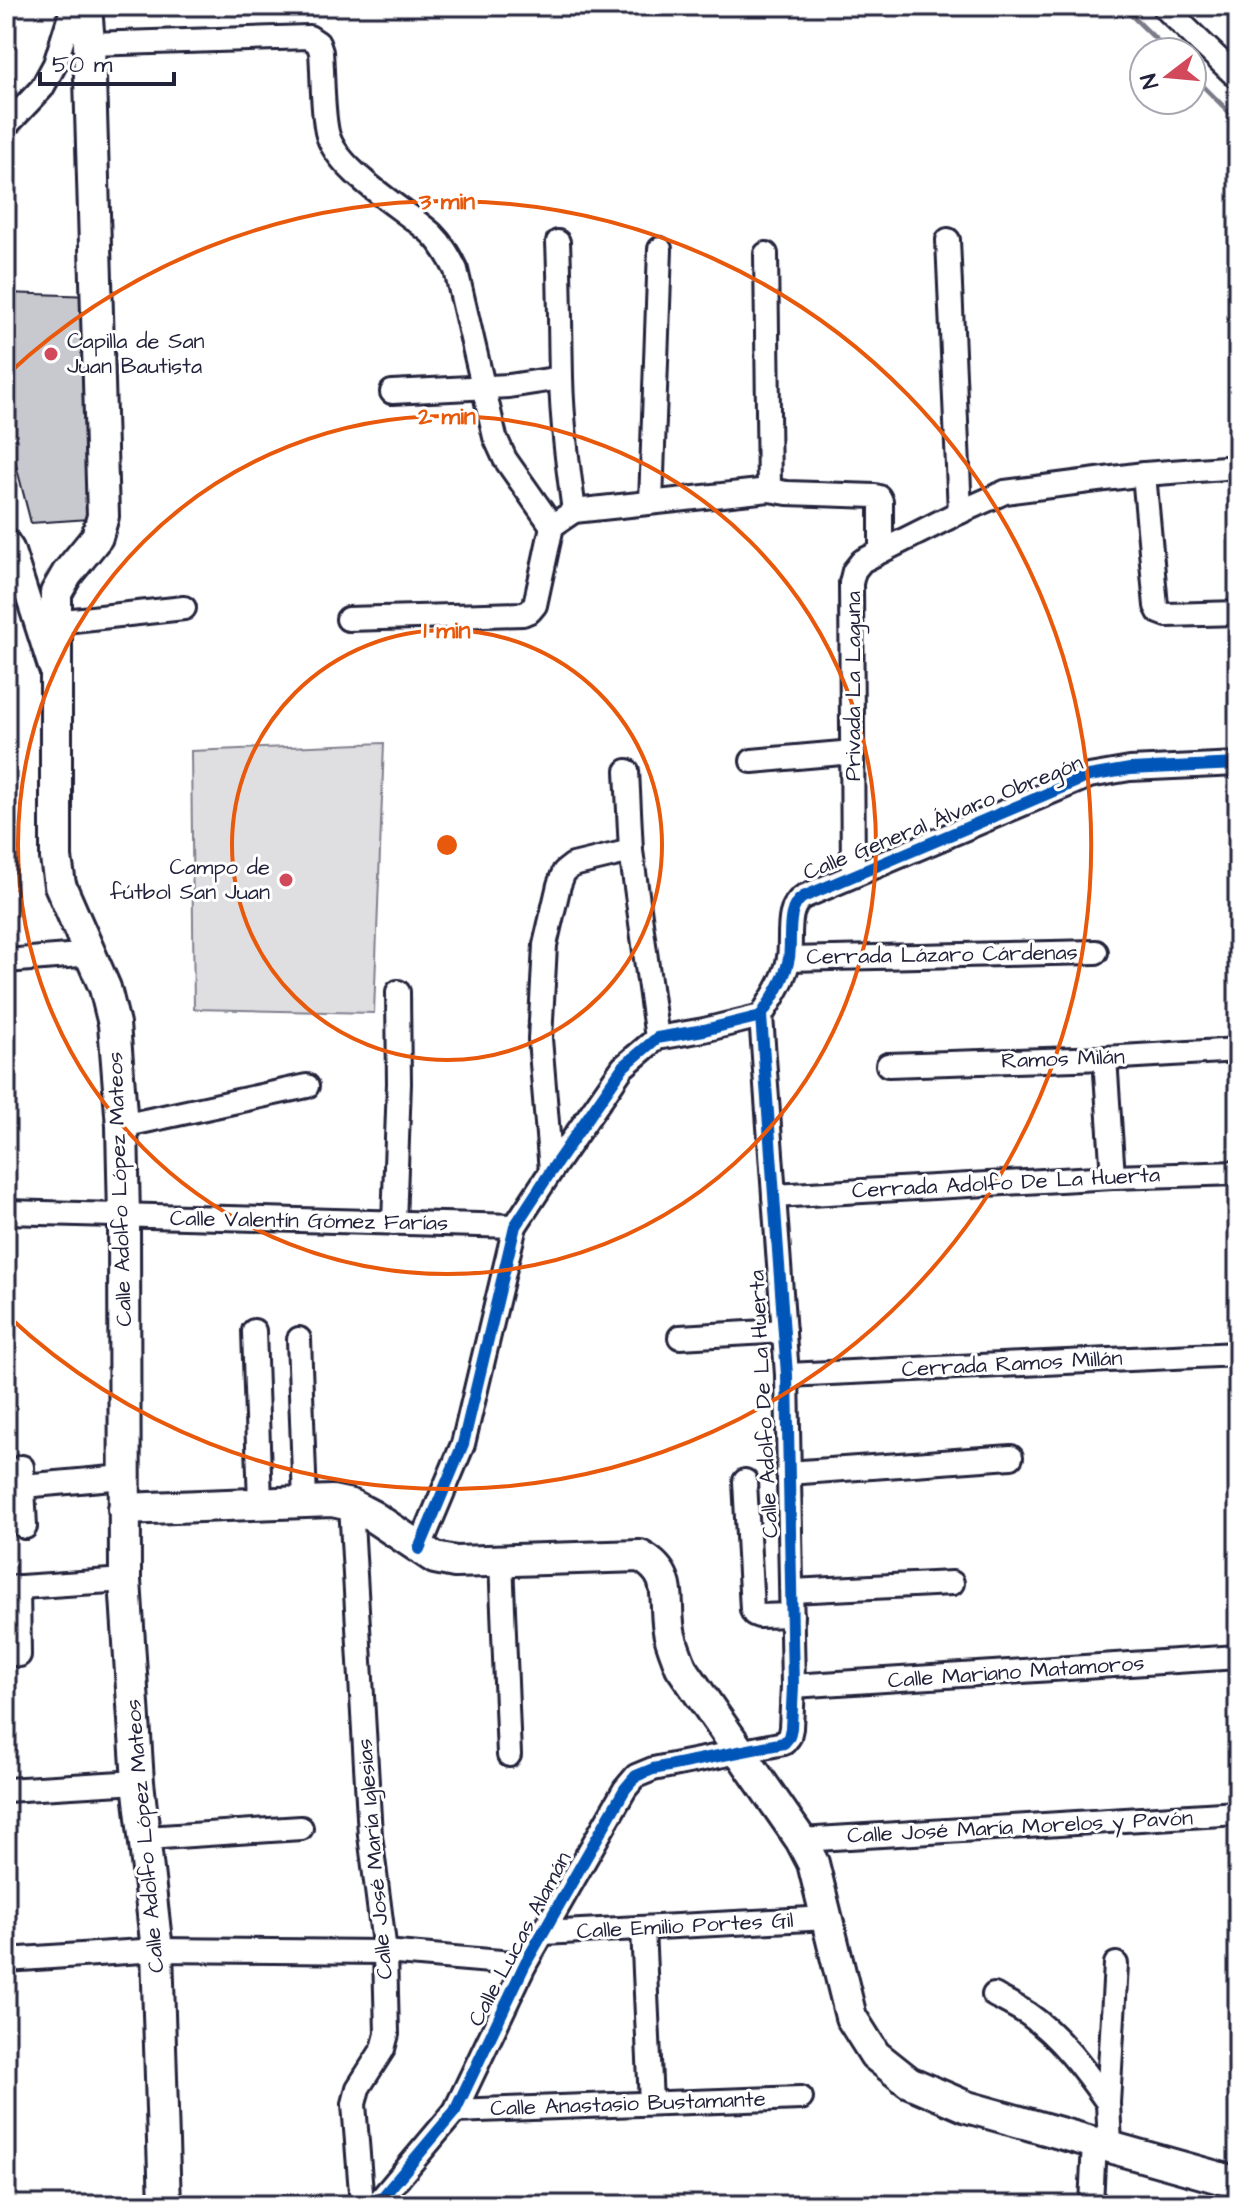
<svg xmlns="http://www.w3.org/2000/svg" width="1244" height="2211" font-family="'Architects Daughter',sans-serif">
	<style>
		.green { fill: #dfdfe2; stroke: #80808e; stroke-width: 2 }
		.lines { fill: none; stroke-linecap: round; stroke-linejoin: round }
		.stream { stroke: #7a7a88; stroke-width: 5 }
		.building { fill: #c8c8cf; stroke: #22223b; stroke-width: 2 }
		.minor-casing { stroke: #22223b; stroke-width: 28 }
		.major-casing { stroke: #22223b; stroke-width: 36 }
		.minor { stroke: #fff; stroke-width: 22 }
		.major { stroke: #fff; stroke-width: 30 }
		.cycleway-casing { stroke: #fff; stroke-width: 17 }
		.cycleway { stroke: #0057b8; stroke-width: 12 }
		.ring { fill: none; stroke: #e8590c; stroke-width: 4 }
		.poi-dot { fill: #d1495b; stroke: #fff; stroke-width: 3 }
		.labels { text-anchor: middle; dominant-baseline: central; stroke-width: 6; stroke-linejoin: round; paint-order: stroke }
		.poi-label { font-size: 22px; fill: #22223b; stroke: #fff; text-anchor: start }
		.street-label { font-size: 22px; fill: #22223b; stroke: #fff }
		.centre { fill: #e8590c; stroke: #fff; stroke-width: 4 }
		.ring-label { font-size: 24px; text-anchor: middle; font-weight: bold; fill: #e8590c; stroke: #fff; stroke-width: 6; stroke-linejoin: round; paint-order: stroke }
	</style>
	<rect width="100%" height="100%" fill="#fff"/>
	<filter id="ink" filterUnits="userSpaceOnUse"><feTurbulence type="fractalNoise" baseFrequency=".0125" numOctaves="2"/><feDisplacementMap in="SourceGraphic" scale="16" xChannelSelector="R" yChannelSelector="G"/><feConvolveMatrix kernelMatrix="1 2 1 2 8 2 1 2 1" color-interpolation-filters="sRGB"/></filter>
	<g filter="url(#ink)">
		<path class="green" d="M384,743L374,1013L194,1009L191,751Z"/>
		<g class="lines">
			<g class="stream">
				<path d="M1122,6L1169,52"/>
				<path d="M1192,75L1238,121"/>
			</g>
		</g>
		<path class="building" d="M6,293L93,296L89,519L31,523L6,426Z"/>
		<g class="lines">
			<g class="minor-casing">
				<g id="minor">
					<path d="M1163,6L1238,78"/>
					<path d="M89,44L309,37L318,43L321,52C323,77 322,108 327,132C335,170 403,208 432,234C443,245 449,256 456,270L495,437L505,459L552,526"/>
					<path d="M6,126L42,88L55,64L73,6"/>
					<path d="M948,240L960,512"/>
					<path d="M558,242C560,287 560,332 561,377C562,422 568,467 574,511"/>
					<path d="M766,254L769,490"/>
					<path d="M392,392L509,386L561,378"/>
					<path d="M1144,474L1156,606L1159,612L1167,615L1238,613"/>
					<path d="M651,502L660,249"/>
					<path d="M6,539L12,548L50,667"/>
					<path d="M348,619L523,614L530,611L535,605L552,526L574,511L769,490L787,493L875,496L879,497L881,501V551"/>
					<path d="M55,622L184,608"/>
					<path d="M752,761L853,752"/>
					<path d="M627,771L631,851L657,1038"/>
					<path d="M853,875L851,583L854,571L862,561L960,512L1005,492L1144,474L1238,467"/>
					<path d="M789,959L1096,952"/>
					<path d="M6,961L92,954"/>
					<path d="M1105,1058L1113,1177"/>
					<path d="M888,1065L1105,1058L1238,1050"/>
					<path d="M122,1126L307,1086"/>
					<path d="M551,1171L540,1039L545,945L559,885L564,872L573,865L631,851"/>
					<path d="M774,1196L1113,1177L1238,1173"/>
					<path d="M6,1212L515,1226"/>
					<path d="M394,1223L399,1083L398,992"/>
					<path d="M254,1331L260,1502"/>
					<path d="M680,1337L784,1331"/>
					<path d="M299,1339L305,1501"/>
					<path d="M787,1375L1238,1354"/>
					<path d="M22,1467L25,1527"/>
					<path d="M788,1473L1011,1457"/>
					<path d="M745,1481L752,1610L754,1614L759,1616L792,1615"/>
					<path d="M23,1486L124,1477"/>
					<path d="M351,1505L370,1835L385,1952L387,2034L383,2049L358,2088L354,2104L362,2205"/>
					<path d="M419,1549L463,1444L515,1226L551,1171L623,1067L657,1038L704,1030L761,1016C772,998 785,980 789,958C792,939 785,908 803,897L1089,776L1130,769L1238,764"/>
					<path d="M501,1561L509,1755"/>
					<path d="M18,1587L19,1655"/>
					<path d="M6,1588L125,1580"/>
					<path d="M792,1591L952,1583"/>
					<path d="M793,1686L1238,1657"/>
					<path d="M6,1790L138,1782"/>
					<path d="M146,1838L301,1828"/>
					<path d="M801,1840L1238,1813"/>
					<path d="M643,1928L651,2103"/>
					<path d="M543,1933L828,1918"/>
					<path d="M6,1960L157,1950L385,1952L525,1964"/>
					<path d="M994,1995C1005,2001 1017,2007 1028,2014C1061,2037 1085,2071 1108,2103"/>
					<path d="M455,2111L801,2098"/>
					<path d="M1110,2145L1108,2103L1116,1964"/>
					<path d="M376,2205L455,2111L525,1964L625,1789L636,1776L653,1769L784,1743L789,1737L791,1728L793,1686L787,1375L761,1016"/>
					<path d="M1091,2205L1094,2142"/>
				</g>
			</g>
			<g class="major-casing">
				<g id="major">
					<path d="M86,6L89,44L103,516L97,537L67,574L56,593V858L60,885L105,988L114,1024L122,1126L124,1217L125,1580L138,1782L157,1950L165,2205"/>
					<path d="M124,1509L332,1501L351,1505L372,1516L435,1558L455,1562L640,1556C677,1576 662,1602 670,1636C673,1647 677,1657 681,1667L801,1840L813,1863L851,2017L875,2055L909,2082L967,2107L1238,2183"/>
				</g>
			</g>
			<use href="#minor" class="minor"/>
			<use href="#major" class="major"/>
			<g class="cycleway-casing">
				<g id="cycleway">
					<path d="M419,1549L463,1444L515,1226L551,1171L623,1067L657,1038L704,1030L761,1016C772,998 785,980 789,958C792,939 785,908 803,897L1089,776L1130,769L1238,764"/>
					<path d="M376,2205L455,2111L525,1964L625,1789L636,1776L653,1769L784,1743L789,1737L791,1728L793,1686L787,1375L761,1016"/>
				</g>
			</g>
			<use href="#cycleway" class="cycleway"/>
		</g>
	</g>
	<g class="ring">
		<circle cx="447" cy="845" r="215"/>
		<circle cx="447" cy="845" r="429"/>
		<path d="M8 374A644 644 0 1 1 8 1316"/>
	</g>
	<g class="poi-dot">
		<circle cx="51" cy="354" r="8"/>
		<circle cx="286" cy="880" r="8"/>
	</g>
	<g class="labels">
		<g class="poi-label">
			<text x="67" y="341">Capilla de San<tspan x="67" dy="25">Juan Bautista</tspan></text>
			<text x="270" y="867" text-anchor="end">Campo de<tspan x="270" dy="25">fútbol San Juan</tspan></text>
		</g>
		<g class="street-label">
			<text transform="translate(853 686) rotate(-90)">Privada La Laguna</text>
			<text transform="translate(943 818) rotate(-22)">Calle General Álvaro Obregón</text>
			<text transform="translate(942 955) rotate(-1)">Cerrada Lázaro Cárdenas</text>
			<text transform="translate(1063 1059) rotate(-2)">Ramos Milán</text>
			<text transform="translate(1006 1183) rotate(-3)">Cerrada Adolfo De La Huerta</text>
			<text transform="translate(120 1189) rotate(-92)">Calle Adolfo López Mateos</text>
			<text transform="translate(309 1221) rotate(1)">Calle Valentín Gómez Farías</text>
			<text transform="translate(1012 1364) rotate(-3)">Cerrada Ramos Millán</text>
			<text transform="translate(764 1404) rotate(-93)">Calle Adolfo De La Huerta</text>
			<text transform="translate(1016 1672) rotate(-4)">Calle Mariano Matamoros</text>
			<text transform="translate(1020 1827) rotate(-3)">Calle José María Morelos y Pavón</text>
			<text transform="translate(145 1836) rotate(-95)">Calle Adolfo López Mateos</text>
			<text transform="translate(375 1859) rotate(-95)">Calle José María Iglesias</text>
			<text transform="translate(685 1926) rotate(-3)">Calle Emilio Portes Gil</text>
			<text transform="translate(520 1939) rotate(-62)">Calle Lucas Alamán</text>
			<text transform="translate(628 2104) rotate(-2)">Calle Anastasio Bustamante</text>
		</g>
	</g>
	<circle cx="447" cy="845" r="12" class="centre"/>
	<g class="ring-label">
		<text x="447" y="209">3 min</text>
		<text x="447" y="424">2 min</text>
		<text x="447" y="638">1 min</text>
	</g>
	<rect width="1244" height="2211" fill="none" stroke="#fff" stroke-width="32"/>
	<rect x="16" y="16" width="1212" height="2179" fill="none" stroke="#22223b" stroke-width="3" filter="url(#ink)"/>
	<g transform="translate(1168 76) rotate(254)"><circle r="38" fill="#ffffff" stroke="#a7a7b1" stroke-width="2"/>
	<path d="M0-6L14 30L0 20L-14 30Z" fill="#d1495b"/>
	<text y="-12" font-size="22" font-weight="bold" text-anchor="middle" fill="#22223b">N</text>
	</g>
	<path d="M40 72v12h134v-12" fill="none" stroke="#22223b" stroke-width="4"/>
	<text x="52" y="72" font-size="24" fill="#22223b" stroke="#ffffff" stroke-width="6" paint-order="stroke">50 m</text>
</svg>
